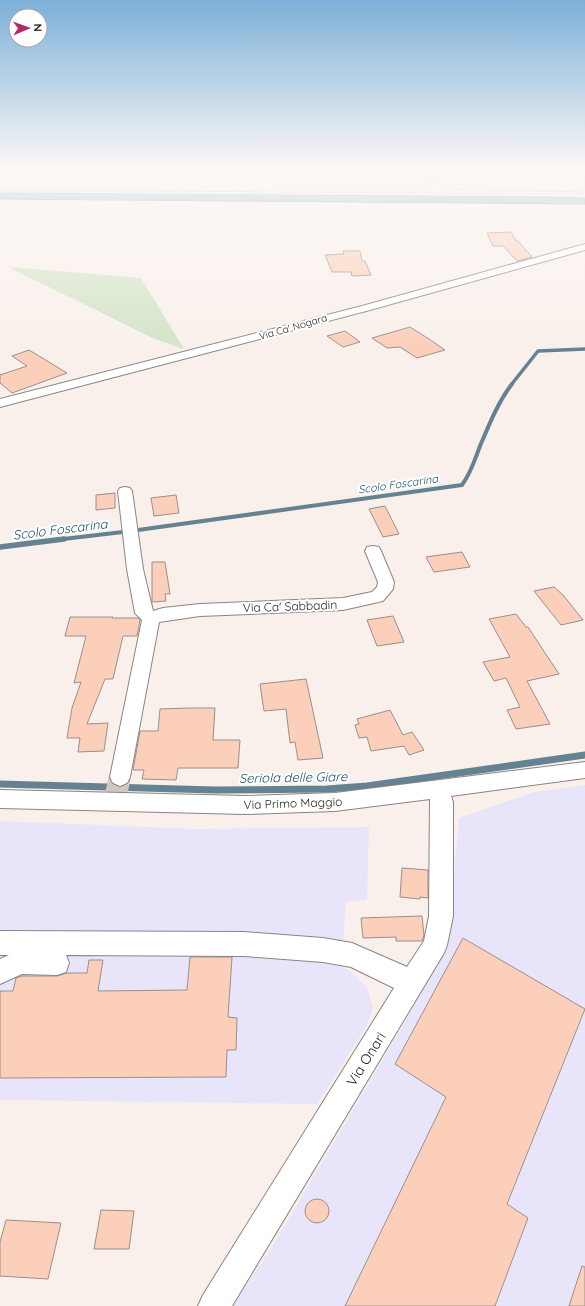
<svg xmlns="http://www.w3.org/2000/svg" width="585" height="1306" font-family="Quicksand,sans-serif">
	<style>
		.industrial { fill: #e8e5fb }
		.green { fill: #d3e4c7 }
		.water { fill: #7ea9c0; stroke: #648291 }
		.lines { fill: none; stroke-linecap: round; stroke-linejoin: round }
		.stream-far3 { stroke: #648291; stroke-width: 3.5 }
		.stream-far2 { stroke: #648291; stroke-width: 4 }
		.stream-far1 { stroke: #648291; stroke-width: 5.5 }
		.stream { stroke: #648291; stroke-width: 7 }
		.building { fill: #fbcfb9; stroke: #99908c }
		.minor-tunnel { stroke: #cfc8c3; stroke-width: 22; stroke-dasharray: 22 11; stroke-linecap: butt }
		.minor-casing { stroke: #8c8480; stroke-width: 2 }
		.path { stroke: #87817e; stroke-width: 1; stroke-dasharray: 1 1.5; stroke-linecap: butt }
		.minor { fill: #fff; fill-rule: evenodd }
		.labels { text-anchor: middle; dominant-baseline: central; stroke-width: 4; stroke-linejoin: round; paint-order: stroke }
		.far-street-label { font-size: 10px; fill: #292624; stroke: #fff }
		.far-water-label { font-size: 11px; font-style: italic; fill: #1c536c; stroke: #fff }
		.street-label { font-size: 12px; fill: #292624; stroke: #fff }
		.water-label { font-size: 13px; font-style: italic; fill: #1c536c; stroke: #fff }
		.near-street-label { font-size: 14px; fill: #292624; stroke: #fff }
	</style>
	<rect width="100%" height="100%" fill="#f9f0eb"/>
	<g class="industrial">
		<path d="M585,785V1306H232L270,1250L406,1020L448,941L459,818L534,792Z"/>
		<path d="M0,821L197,829L369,827L367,900L346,902L343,943L0,935Z"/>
		<path d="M0,952L285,957L335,964L350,971L367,987L373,1008L367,1026L317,1104L0,1100Z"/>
	</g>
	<path class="green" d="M8,267L141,278L184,349L155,339Z"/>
	<path class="water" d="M0,193L553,197L585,198V204L0,199Z"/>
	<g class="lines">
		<path class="stream-far3" d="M511,385L538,351L585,349"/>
		<g class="stream-far2">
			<path d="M138,530L462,485C471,473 475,459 480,446C489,425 498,402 512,384"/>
			<path d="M55,540L123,532"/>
		</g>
		<path class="stream-far1" d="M0,547L64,539"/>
		<path class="stream" d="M0,784L215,790L327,789L367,786L585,755"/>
	</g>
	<g class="building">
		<path d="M511,232L516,241H518L532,257L517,261L503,246H493L487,233Z"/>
		<path d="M343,251H360L362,261H365L371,275L352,276L351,272H332L325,255L344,254Z"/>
		<path d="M410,327L429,339L445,350L417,358L400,347L387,348L372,338Z"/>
		<path d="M345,331L360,342L343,347L327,336Z"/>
		<path d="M29,350L67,373L12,393L0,383V375L27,366L12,356Z"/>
		<path d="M115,493V508L96,510V495Z"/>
		<path d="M176,495L179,513L154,516L151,498Z"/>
		<path d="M385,506L399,534L383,537L369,509Z"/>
		<path d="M462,552L470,567L434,572L426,557Z"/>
		<path d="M152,562H165L170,594H165L166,601L152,602Z"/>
		<path d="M554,587L563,595L583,620L561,625L534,591Z"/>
		<path d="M516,614L526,627H528L559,674L527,681L550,724L516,729L507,710L520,707L506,678L494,681L483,662L510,657L489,619Z"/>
		<path d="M393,616L404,642L377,646L367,620Z"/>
		<path d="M70,617H113L112,618H138L140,620L137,636H123L113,679H105L87,724L108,723L104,751L78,752L80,738H67L72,708L81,682L74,683L86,636H65Z"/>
		<path d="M306,679L323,758L298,760L295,742L290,743L286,709L264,711L260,684Z"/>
		<path d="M188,708H215L213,740H240L238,768H178L176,780L142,779L144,770H133L140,731H158L160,709Z"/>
		<path d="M390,710L403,735L412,732L424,750L409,755L404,746L371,751L367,737L359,738L355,725L359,724L357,719Z"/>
		<path d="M402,868L428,870V898L420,897V899L400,897Z"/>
		<path d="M422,916L424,935L422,941H396V937L363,938L361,918Z"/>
		<path d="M463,938L585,1009L507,1204L528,1218L495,1306H345L446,1097L395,1064Z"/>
		<path d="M190,957H232L228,1017L237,1018L236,1050H227L226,1077L0,1078V991H13L16,978L22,976H57L67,973H87L89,960H103L98,991L187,990Z"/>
		<circle cx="317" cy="1211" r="12"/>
		<path d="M101,1210L134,1211L129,1249H94Z"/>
		<path d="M6,1220L61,1223L48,1279L0,1276V1242Z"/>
		<path d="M582,1266L585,1267V1306H569Z"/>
	</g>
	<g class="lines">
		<path class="minor-tunnel" d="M116,794L120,777"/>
		<g class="minor-casing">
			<g id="minor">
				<path d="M585,244V250L370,310L0,407V399L362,306Z"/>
				<path d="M125,487L130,488L132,491L143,569L153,611L163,608L200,604L343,598L372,592L377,587L378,582L365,551L367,547L373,546L379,547L381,551L394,582L393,589L383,601L343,610L200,616L159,622L130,777L127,783L120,786L113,783L110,777L142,620L135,613L127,569L118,491L120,488Z"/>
				<path d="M585,762V778L451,796L453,802V916L447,945L444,953L232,1306H198L203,1295L394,988L351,967L323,962L244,956L66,955L69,963L66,972L57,975L22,974L0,984V959L9,955H0V931L244,932L323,938L352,943L407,967L424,941L429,916L430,799L335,811L245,814L0,808V790L245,796L335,793Z"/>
			</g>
		</g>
		<g class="path">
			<path d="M419,167L435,184L449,189L585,192"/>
			<path d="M0,190L585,194"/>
		</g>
		<use href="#minor" class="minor"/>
	</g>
	<linearGradient id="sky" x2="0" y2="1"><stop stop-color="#7db0d8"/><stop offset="0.48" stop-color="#fcf8f6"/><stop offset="1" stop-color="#fcf8f6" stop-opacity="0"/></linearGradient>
	<rect width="585" height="350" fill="url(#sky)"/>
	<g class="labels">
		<g class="far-street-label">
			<text transform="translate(293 327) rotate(-16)">Via Ca' Nogara</text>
		</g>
		<g class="far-water-label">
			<text transform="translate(398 484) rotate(-8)">Scolo Foscarina</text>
		</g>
		<g class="street-label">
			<text transform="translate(290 606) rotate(-2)">Via Ca' Sabbadin</text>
			<text transform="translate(293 803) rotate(-2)">Via Primo Maggio</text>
		</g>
		<g class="water-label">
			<text transform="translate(60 529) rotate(-7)">Scolo Foscarina</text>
			<text transform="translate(293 777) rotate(-1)">Seriola delle Giare</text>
		</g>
		<g class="near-street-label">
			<text transform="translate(366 1059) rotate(-58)">Via Onari</text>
		</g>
	</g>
	<g transform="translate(28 28) rotate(88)"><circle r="19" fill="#ffffff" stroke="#a9a8a7"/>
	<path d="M0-3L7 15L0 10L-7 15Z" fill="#b42965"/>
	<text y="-6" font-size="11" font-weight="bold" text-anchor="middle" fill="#292624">N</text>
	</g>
</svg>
